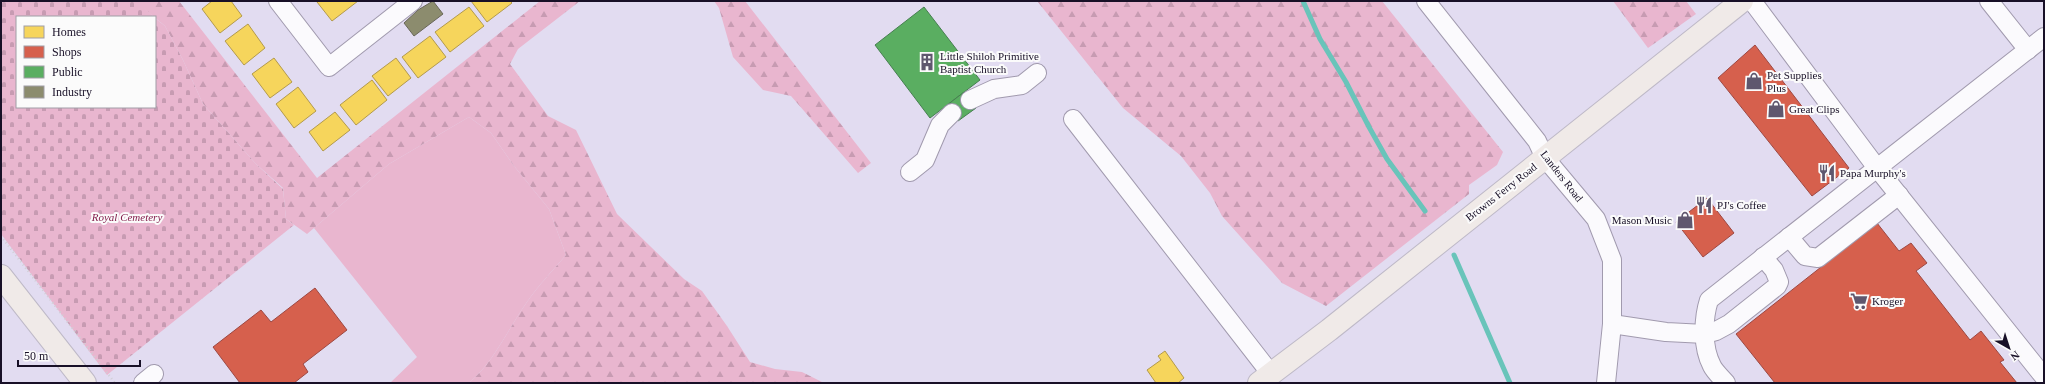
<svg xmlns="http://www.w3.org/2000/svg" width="2045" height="384" font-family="Georgia,serif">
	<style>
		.grass { fill: #e9b6cf }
		.forest { fill: url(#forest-firs) }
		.cemetery { fill: url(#cemetery-stones) }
		.homes { fill: #f6d55c; stroke: #b39a4c }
		.shops { fill: #d6604d; stroke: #9d4842 }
		.public { fill: #5aae61; stroke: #467f50 }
		.industry { fill: #8c8c6e; stroke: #696759 }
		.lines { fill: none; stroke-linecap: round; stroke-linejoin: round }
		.stream { stroke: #69c4ba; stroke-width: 5 }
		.minor-casing { stroke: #a19aae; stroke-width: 20 }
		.major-casing { stroke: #beb9c7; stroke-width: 24 }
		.path { stroke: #d0ced5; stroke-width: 2.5; stroke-dasharray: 1 3; stroke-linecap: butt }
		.minor { stroke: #fbfafd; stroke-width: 18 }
		.major { stroke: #f0eae8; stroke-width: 22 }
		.labels { text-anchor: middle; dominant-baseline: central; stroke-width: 4; stroke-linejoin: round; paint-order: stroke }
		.poi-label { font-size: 11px; fill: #181027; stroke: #fbfbfb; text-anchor: start }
		.street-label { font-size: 11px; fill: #181027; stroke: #fbfbfb }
		.park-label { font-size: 11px; font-style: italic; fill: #831d4b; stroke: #fbfbfb }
	</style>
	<defs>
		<pattern id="forest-firs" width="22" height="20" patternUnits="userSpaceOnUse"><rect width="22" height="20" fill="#e9b6cf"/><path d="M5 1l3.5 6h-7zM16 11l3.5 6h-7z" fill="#c79bb2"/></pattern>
		<pattern id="cemetery-stones" width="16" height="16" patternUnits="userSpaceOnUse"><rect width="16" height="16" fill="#e9b6cf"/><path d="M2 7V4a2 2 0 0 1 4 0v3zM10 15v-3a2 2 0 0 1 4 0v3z" fill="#c79bb2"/></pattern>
	</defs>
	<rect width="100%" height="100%" fill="#e2dcf1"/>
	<path class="grass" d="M469,117L491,133L514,166L549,209L566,255C553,270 538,286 527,302C508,329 494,362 469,383H390L417,357L314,228L389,164Z"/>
	<g class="forest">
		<path d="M142,1H179L317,178L540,1H580L518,49L510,64L548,116L576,130L617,214L684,279L702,291L727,326L750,362L775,369L802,372L824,383H469C494,362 508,329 527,302C538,286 553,270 566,255L549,209L514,166L491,133L469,117L389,164L307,234L286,219L283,188L256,164L203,104L183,60L165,26L142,7Z"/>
		<path d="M714,1H745L871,163L858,173L791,96L763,90L733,57L719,8Z"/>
		<path d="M1037,1H1382L1503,152L1497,165L1469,185V194L1326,306L1282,283L1222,216L1210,193L1181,156L1123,108Z"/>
		<path d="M1613,1H1686L1696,14L1648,48Z"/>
	</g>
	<path class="cemetery" d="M1,1H142L143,7L154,17H17V107H155V18L165,26L183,60L203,104L256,164L283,189L286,219L294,225L107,375L1,234Z"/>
	<g class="homes">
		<path d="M212,1H231L242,16L220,33L202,9Z"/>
		<path d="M319,1H358L332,21L317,2Z"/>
		<path d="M471,1H510L512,3L487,22Z"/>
		<path d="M469,7L484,26L450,52L435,32Z"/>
		<path d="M248,24L265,48L244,65L225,41Z"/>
		<path d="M430,36L446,57L418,78L402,57Z"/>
		<path d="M274,58L292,82L270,98L252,74Z"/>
		<path d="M396,58L411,78L388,96L372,76Z"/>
		<path d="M372,80L387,100L356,125L340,105Z"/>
		<path d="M298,87L316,111L294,128L276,104Z"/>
		<path d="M335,112L350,130L323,151L309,132Z"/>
		<path d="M1165,351L1184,378L1178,383H1156L1147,370L1161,360L1158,356Z"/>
	</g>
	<g class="shops">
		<path d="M1755,45L1849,168L1812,196L1718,78Z"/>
		<path d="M1707,198L1734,233L1703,257L1676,222Z"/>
		<path d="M1877,223L1899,251L1911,243L1927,263L1916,271L1970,340L1981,331L2004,360L2000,362L2017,383H1775L1736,334Z"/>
		<path d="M315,288L347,330L303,364L308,372L294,383H240L213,347L261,310L271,322Z"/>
	</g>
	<g class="public">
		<path d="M924,7L980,80L930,118L875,45Z"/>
		<path d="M964,92L976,108L958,121L946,106Z"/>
	</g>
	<path class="industry" d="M433,1L443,14L414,36L404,23L418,10Z"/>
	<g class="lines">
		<g class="stream">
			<path d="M1303,1L1320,39L1346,82L1369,127L1387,159L1425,211"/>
			<path d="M1454,255L1510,383"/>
		</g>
		<g class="minor-casing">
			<g id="minor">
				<path d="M278,1L329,67L413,1"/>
				<path d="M1426,1L1537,141L1545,158L1596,219L1612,260V324L1606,383"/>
				<path d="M1752,1L1877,168L2044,377"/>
				<path d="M1989,1L2028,50"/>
				<path d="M970,100L994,89L1022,85L1037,73"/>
				<path d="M1073,119L1271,374"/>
				<path d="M910,172L925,160L940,125L952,113"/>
				<path d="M1789,237L1805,256L1818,258L1899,195"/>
				<path d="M1612,324L1666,332L1705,334L1716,331L1729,324L1777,286L1779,282L1774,270L1763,257"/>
				<path d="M143,383L154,374"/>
				<path d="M1726,383C1721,377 1715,372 1712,366C1702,347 1703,319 1709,300L2044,37"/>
			</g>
		</g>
		<g class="major-casing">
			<g id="major">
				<path d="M1,276L85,383"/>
				<path d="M1259,383L1329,330L1742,1"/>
			</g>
		</g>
		<path class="path" d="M1,236L115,383"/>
		<use href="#minor" class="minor"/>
		<use href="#major" class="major"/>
	</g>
	<defs>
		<g id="building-bare" transform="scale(1.38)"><path d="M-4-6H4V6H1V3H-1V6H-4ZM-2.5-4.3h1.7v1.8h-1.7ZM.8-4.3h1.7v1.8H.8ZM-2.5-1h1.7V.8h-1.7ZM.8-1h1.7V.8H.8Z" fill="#5f576e" stroke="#fbfbfb" stroke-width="2.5" paint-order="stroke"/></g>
		<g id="shop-bare" transform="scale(1.38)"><path d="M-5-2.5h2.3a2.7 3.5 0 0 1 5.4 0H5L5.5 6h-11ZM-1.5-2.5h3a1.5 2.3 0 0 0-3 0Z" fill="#5f576e" stroke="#fbfbfb" stroke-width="2.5" paint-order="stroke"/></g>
		<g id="restaurant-bare" transform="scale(1.38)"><path d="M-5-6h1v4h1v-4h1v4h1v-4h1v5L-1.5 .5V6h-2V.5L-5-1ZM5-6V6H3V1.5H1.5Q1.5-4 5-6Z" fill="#5f576e" stroke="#fbfbfb" stroke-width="2.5" paint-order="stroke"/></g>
		<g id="supermarket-bare" transform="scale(1.38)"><path d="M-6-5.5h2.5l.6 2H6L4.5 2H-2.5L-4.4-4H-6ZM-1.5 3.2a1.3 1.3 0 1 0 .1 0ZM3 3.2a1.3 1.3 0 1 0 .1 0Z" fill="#5f576e" stroke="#fbfbfb" stroke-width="2.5" paint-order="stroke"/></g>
	</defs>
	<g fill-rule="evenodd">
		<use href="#building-bare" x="927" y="62"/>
		<use href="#shop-bare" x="1754" y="81"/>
		<use href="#shop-bare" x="1776" y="109"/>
		<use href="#restaurant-bare" x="1827" y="173"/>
		<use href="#restaurant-bare" x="1704" y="205"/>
		<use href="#shop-bare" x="1685" y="220"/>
		<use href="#supermarket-bare" x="1859" y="301"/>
	</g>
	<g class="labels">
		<g class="poi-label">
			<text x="940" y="56">Little Shiloh Primitive<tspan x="940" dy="13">Baptist Church</tspan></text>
			<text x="1767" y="75">Pet Supplies<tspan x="1767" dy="13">Plus</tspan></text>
			<text x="1789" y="109">Great Clips</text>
			<text x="1840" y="173">Papa Murphy's</text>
			<text x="1717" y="205">PJ's Coffee</text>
			<text x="1672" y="220" text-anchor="end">Mason Music</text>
			<text x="1872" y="301">Kroger</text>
		</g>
		<g class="street-label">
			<text transform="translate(1562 176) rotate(52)">Landers Road</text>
			<text transform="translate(1501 192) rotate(-38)">Browns Ferry Road</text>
		</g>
		<g class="park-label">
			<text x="127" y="217">Royal Cemetery</text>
		</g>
	</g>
	<rect width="2045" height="384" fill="none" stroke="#181027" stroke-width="4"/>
	<rect x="16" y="16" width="140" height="92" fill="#fbfbfb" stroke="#a09da6"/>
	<rect x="24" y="26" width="20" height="12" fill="#f6d55c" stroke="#a09da6"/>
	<text x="52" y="36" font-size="12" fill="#181027">Homes</text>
	<rect x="24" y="46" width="20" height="12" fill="#d6604d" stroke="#a09da6"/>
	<text x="52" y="56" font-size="12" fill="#181027">Shops</text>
	<rect x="24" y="66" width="20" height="12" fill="#5aae61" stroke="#a09da6"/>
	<text x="52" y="76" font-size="12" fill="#181027">Public</text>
	<rect x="24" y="86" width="20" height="12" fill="#8c8c6e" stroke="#a09da6"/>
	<text x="52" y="96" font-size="12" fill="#181027">Industry</text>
	<g transform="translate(2009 348) rotate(141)" stroke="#fbfbfb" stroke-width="3" paint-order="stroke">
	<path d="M0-3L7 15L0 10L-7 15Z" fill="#181027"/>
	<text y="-6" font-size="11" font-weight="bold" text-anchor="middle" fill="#181027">N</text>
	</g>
	<path d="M18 360v6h122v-6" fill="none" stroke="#181027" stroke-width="2"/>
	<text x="24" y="360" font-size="12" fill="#181027" stroke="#fbfbfb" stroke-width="3" paint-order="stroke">50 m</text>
</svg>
